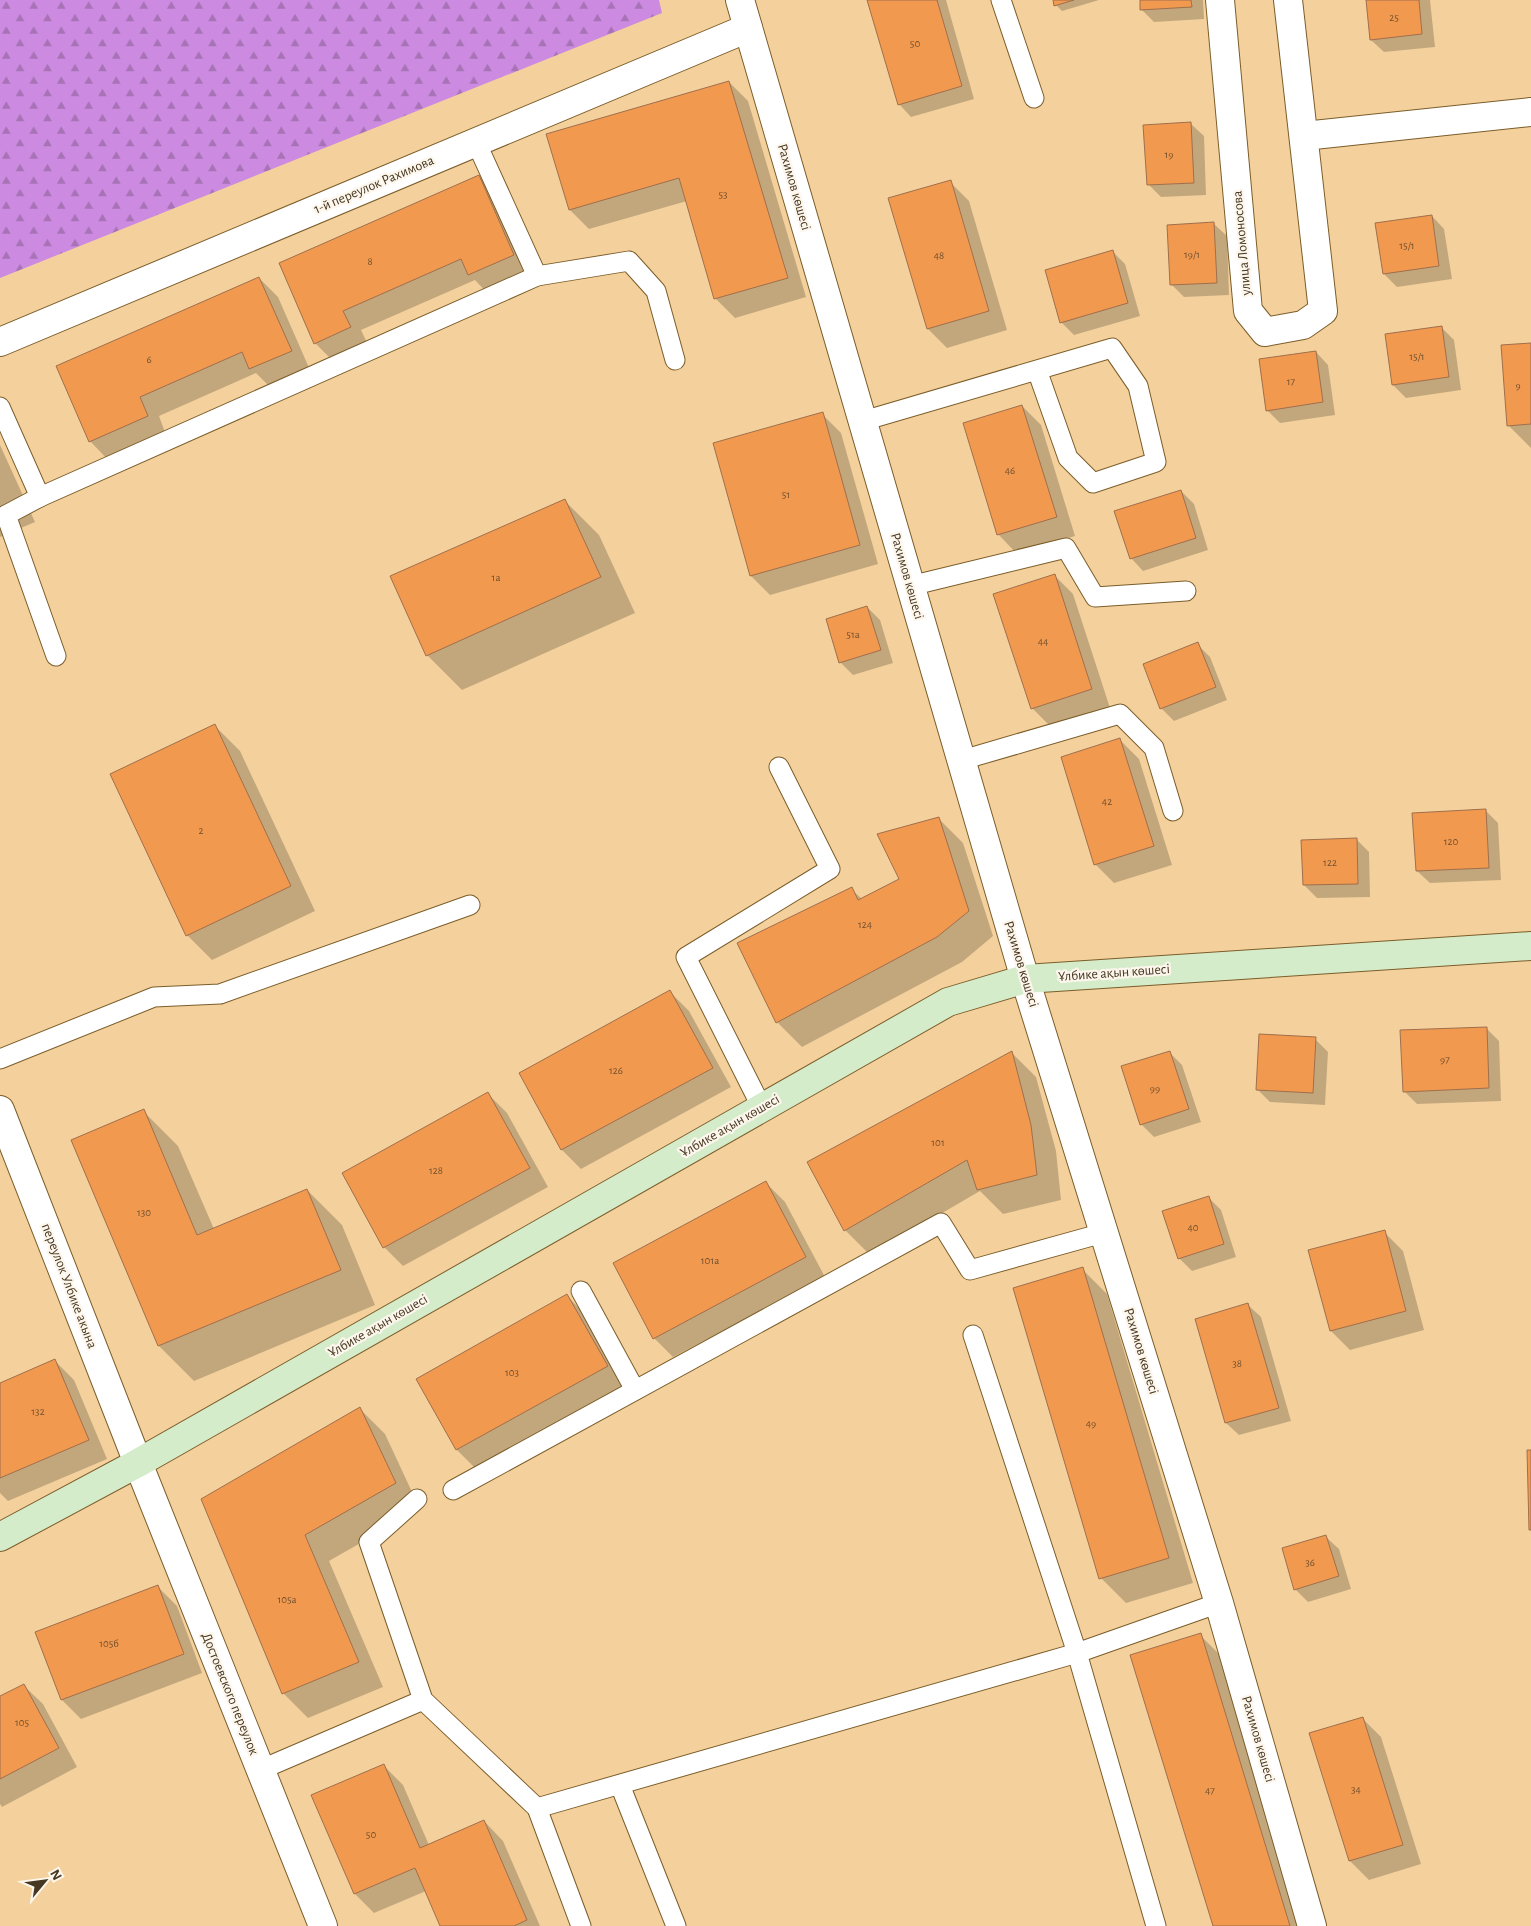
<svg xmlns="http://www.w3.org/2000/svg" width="1531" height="1926" font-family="'Alegreya Sans',sans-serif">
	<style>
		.forest { fill: url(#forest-firs) }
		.shadow { fill: #0003 }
		.building { fill: #f29950; stroke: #9f6f4c }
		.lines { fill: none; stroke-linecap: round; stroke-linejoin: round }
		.service-casing { stroke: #7b5d2a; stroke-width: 21 }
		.minor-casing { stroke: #7b5d2a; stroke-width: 30 }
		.tertiary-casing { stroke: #7b5d2a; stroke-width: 30 }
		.secondary-casing { stroke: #7b5d2a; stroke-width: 30 }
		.service { stroke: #fff; stroke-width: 19 }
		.minor { stroke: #fff; stroke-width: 28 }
		.tertiary { stroke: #fff; stroke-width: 28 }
		.secondary { stroke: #d5eccb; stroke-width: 28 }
		.labels { text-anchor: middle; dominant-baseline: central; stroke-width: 4.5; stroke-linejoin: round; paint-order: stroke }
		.number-label { font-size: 11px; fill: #70502d }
		.street-label { font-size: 14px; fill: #453721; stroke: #fdf6ec }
	</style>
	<defs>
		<pattern id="forest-firs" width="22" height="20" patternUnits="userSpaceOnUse" patternTransform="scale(1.25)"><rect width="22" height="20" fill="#cc8be1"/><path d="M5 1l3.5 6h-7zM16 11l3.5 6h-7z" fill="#a772b6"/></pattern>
	</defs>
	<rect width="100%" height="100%" fill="#f4d19c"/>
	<path class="forest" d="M0,0H659L662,13L0,278Z"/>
	<g class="shadow">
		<path d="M868,0H946L974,99L911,117L899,104Z"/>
		<path d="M1054,0H1099L1062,11L1056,5Z"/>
		<path d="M1141,0H1203L1204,19L1154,22L1141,9Z"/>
		<path d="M1367,0H1430L1435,47L1384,52L1371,40Z"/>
		<path d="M729,82L748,101L806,297L735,318L716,299L687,201L589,229L570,210L548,135Z"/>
		<path d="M1191,124L1204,136L1206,195L1161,197L1148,184Z"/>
		<path d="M479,176L498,195L533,274L488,294L475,280L361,330L369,347L334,362L315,343L280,264Z"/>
		<path d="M950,182L969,201L1007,330L947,348L928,329Z"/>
		<path d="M1432,216L1444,229L1452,279L1397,287L1384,274Z"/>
		<path d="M1214,224L1227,236L1229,295L1184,297L1171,284Z"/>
		<path d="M1113,252L1125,264L1140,316L1074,335L1061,322Z"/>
		<path d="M259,278L278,297L310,370L270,387L256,373L159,416L166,435L109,461L90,441Z"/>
		<path d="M1441,327L1454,340L1461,390L1406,398L1393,385Z"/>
		<path d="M1531,345V448L1508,425Z"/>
		<path d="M1316,352L1328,365L1335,415L1280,423L1267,410Z"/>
		<path d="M1022,406L1041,425L1075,536L1017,554L998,534Z"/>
		<path d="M822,414L841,433L878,564L770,595L751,576Z"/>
		<path d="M0,445L35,522L0,537Z"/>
		<path d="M1181,491L1194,504L1208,550L1143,571L1131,558Z"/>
		<path d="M564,500L599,535L635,613L462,690L427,655Z"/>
		<path d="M1054,575L1073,594L1110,708L1051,727L1032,708Z"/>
		<path d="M867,607L880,620L893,663L853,675L840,662Z"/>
		<path d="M1197,644L1210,657L1227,700L1174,721L1161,708Z"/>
		<path d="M215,726L240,751L315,911L212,960L187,935Z"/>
		<path d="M1120,740L1139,759L1172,865L1114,883L1095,864Z"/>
		<path d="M1485,810L1498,823L1501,880L1430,883L1417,871Z"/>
		<path d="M938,818L963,843L993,936L962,962L802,1047L777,1022L851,889L862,899L901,880Z"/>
		<path d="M1356,839L1369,852L1370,897L1317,898L1304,885Z"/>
		<path d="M670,992L689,1011L731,1087L581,1169L562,1150L521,1073Z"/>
		<path d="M1486,1028L1499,1041L1501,1101L1417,1104L1404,1091Z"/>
		<path d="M1315,1039L1328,1052L1325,1105L1270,1102L1257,1089Z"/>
		<path d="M1011,1052L1036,1077L1056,1151L1061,1200L1003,1214L980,1191L870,1255L845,1230Z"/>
		<path d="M1169,1052L1182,1065L1201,1122L1154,1137L1141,1124Z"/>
		<path d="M488,1094L507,1113L548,1187L403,1266L384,1247Z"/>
		<path d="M143,1111L178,1146L214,1229L307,1190L342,1225L375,1305L194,1381L159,1346Z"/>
		<path d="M766,1183L785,1202L825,1277L673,1357L654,1338Z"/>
		<path d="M1208,1197L1221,1210L1236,1257L1192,1271L1179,1258Z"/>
		<path d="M1384,1232L1403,1251L1424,1330L1350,1350L1331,1331Z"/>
		<path d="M1082,1269L1107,1294L1193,1583L1126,1603L1101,1578Z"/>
		<path d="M567,1296L586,1315L626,1385L476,1469L457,1450L418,1379Z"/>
		<path d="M1248,1305L1261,1317L1291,1421L1239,1435L1226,1423Z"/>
		<path d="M55,1361L74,1380L107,1459L8,1501L0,1493V1384Z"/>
		<path d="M360,1409L385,1434L420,1509L329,1561L383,1687L308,1718L283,1693L203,1499Z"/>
		<path d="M1326,1537L1339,1549L1351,1589L1308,1602L1295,1589Z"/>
		<path d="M157,1586L177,1606L202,1673L81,1719L62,1700L37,1633Z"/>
		<path d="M1200,1635L1225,1660L1306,1926H1214Z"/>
		<path d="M23,1685L43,1704L77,1767L2,1807L0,1804V1698Z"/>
		<path d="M1362,1718L1381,1737L1421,1864L1369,1880L1350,1861L1311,1734Z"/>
		<path d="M384,1766L403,1785L429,1845L484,1821L503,1841L540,1926H441L426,1891L374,1913L355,1894L313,1796Z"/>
	</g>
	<g class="building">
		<path d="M867,0H937L962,86L898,105Z"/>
		<path d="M1053,0H1074L1054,6Z"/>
		<path d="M1140,0H1191L1192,7L1140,10Z"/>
		<path d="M1366,0H1419L1422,34L1370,40Z"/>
		<path d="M729,81L788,278L714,299L679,178L569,210L546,134Z"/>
		<path d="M1191,122L1194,183L1147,185L1143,125Z"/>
		<path d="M479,175L514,255L468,275L461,259L343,311L351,327L314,344L279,263Z"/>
		<path d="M951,180L989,311L927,329L888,198Z"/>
		<path d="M1432,215L1439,266L1383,274L1375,223Z"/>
		<path d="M1214,222L1217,283L1170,285L1167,225Z"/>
		<path d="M1113,250L1128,303L1060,323L1045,270Z"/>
		<path d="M259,277L292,351L249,369L242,352L140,397L148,416L89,442L56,366Z"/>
		<path d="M1442,326L1449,377L1392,385L1385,334Z"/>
		<path d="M1531,343V424L1507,426L1501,345Z"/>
		<path d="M1316,351L1323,402L1266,411L1259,359Z"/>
		<path d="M1022,405L1057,517L997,535L963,423Z"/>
		<path d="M823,412L860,545L750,576L713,443Z"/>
		<path d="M1181,490L1196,538L1130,559L1114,511Z"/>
		<path d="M565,499L601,577L426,656L390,576Z"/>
		<path d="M1055,574L1092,689L1031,709L993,594Z"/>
		<path d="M867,606L881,650L839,663L826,619Z"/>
		<path d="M1198,642L1216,687L1160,709L1143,664Z"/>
		<path d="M215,724L291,886L186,936L110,774Z"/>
		<path d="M1120,738L1154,846L1094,865L1061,757Z"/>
		<path d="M1486,809L1489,868L1416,871L1412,813Z"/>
		<path d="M939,817L969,911L937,937L776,1023L737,943L852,887L858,900L899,879L877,834Z"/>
		<path d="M1357,838L1358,884L1303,885L1301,840Z"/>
		<path d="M670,990L713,1068L561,1150L519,1073Z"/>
		<path d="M1487,1027L1489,1088L1403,1092L1400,1030Z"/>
		<path d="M1259,1034L1316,1037L1313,1093L1256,1090Z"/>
		<path d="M1012,1051L1031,1125L1037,1175L977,1190L967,1160L844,1231L807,1162Z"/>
		<path d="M1170,1051L1189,1109L1140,1125L1121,1066Z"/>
		<path d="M488,1092L530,1168L383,1248L342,1173Z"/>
		<path d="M144,1109L197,1235L307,1189L341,1270L158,1346L71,1140Z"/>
		<path d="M766,1181L806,1257L653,1339L613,1263Z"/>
		<path d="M1209,1196L1224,1244L1178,1259L1162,1211Z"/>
		<path d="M1385,1230L1406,1311L1330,1331L1308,1250Z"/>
		<path d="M1083,1267L1169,1558L1099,1579L1013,1288Z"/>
		<path d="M567,1294L608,1366L456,1450L416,1379Z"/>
		<path d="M1248,1303L1279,1408L1225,1423L1195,1319Z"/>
		<path d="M55,1359L89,1440L0,1478V1383Z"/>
		<path d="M360,1407L396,1483L305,1535L359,1662L282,1694L201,1499Z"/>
		<path d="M1527,1450H1531V1530H1529Z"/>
		<path d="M1326,1535L1339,1576L1294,1590L1282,1548Z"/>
		<path d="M158,1585L184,1654L61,1700L35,1632Z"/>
		<path d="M1201,1633L1290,1926H1213L1130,1655Z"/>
		<path d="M24,1684L59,1748L0,1779V1696Z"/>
		<path d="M1363,1717L1403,1845L1349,1861L1309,1733Z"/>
		<path d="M384,1764L420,1848L484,1820L527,1920L514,1926H440L415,1868L354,1894L311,1795Z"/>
	</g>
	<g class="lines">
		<g class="service-casing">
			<g id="service">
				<path d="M1001,0L1034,98"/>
				<path d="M476,142L537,276"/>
				<path d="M0,407L40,497"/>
				<path d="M863,421L1112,348L1138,386L1156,462L1093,483L1068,458L1037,370"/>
				<path d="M910,586L1066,548L1095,597L1186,591"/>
				<path d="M56,656L6,515L40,497L537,276L629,261L656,291L675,360"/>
				<path d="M962,760L1120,714L1154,748L1173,811"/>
				<path d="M0,1059L154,997L220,994L470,905"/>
				<path d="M762,1108L686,957L830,869L779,767"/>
				<path d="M581,1291L635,1390"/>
				<path d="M973,1335L1077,1653L1156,1926"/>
				<path d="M453,1490L941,1223L970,1270L1103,1233"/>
				<path d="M417,1499L369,1542L423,1700L537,1808L581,1926"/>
				<path d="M260,1770L423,1700"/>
				<path d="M620,1785L676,1926"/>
				<path d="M537,1808L1077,1653L1219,1603"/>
			</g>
		</g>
		<g class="minor-casing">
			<g id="minor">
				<path d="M1220,0L1248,311L1265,332L1303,325L1323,311L1288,0"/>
				<path d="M1304,136L1531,112"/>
				<path d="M0,342L748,28"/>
				<path d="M0,1110L138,1463L323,1926"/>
			</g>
		</g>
		<g class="tertiary-casing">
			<path id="tertiary" d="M740,0L1025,979L1219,1603L1312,1926"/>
		</g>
		<g class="secondary-casing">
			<path id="secondary" d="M0,1537L138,1463L948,1002L1025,979L1531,946"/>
		</g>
		<use href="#service" class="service"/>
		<use href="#minor" class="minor"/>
		<use href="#tertiary" class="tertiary"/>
		<use href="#secondary" class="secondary"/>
	</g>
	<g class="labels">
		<g class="number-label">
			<text x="1394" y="17">25</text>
			<text x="915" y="43">50</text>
			<text x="1169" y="154">19</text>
			<text x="723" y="194">53</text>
			<text x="1407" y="245">15/1</text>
			<text x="1192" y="254">19/1</text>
			<text x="939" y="255">48</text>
			<text x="370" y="261">8</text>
			<text x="1417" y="356">15/1</text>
			<text x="149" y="359">6</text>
			<text x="1291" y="381">17</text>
			<text x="1518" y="385">9</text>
			<text x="1010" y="470">46</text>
			<text x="786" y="494">51</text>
			<text x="496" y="577">1а</text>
			<text x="853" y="634">51а</text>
			<text x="1043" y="641">44</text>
			<text x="1107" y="801">42</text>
			<text x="201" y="830">2</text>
			<text x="1451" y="841">120</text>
			<text x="1330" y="862">122</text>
			<text x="865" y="924">124</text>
			<text x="1445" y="1059">97</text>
			<text x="616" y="1070">126</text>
			<text x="1155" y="1088">99</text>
			<text x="938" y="1142">101</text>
			<text x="436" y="1170">128</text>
			<text x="144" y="1212">130</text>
			<text x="1193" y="1227">40</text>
			<text x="710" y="1260">101а</text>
			<text x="1237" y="1363">38</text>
			<text x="512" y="1372">103</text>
			<text x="38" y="1411">132</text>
			<text x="1091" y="1423">49</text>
			<text x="1310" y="1562">36</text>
			<text x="287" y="1599">105а</text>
			<text x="109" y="1643">105б</text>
			<text x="22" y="1722">105</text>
			<text x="1356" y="1789">34</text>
			<text x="1210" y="1790">47</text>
			<text x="371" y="1834">50</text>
		</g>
		<g class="street-label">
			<text transform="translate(374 185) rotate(-23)">1-й переулок Рахимова</text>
			<text transform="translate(794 187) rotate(74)">Рахимов көшесі</text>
			<text transform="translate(1242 243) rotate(-95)">улица Ломоносова</text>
			<text transform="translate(907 576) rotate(74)">Рахимов көшесі</text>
			<text transform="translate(1021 964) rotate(73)">Рахимов көшесі</text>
			<text transform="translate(1114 973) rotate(-4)">Ұлбике ақын көшесі</text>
			<text transform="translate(730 1126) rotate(-30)">Ұлбике ақын көшесі</text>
			<text transform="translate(69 1286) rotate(69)">переулок Улбике акына</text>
			<text transform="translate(378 1326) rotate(-30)">Ұлбике ақын көшесі</text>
			<text transform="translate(1141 1351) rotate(73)">Рахимов көшесі</text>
			<text transform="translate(230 1694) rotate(68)">Достоевского переулок</text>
			<text transform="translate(1258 1739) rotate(74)">Рахимов көшесі</text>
		</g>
	</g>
	<g transform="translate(45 1881) rotate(61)" stroke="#fdf6ec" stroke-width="4" paint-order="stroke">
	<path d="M0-4L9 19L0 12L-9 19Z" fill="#453721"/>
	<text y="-8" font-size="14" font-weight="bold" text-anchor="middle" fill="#453721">N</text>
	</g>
</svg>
